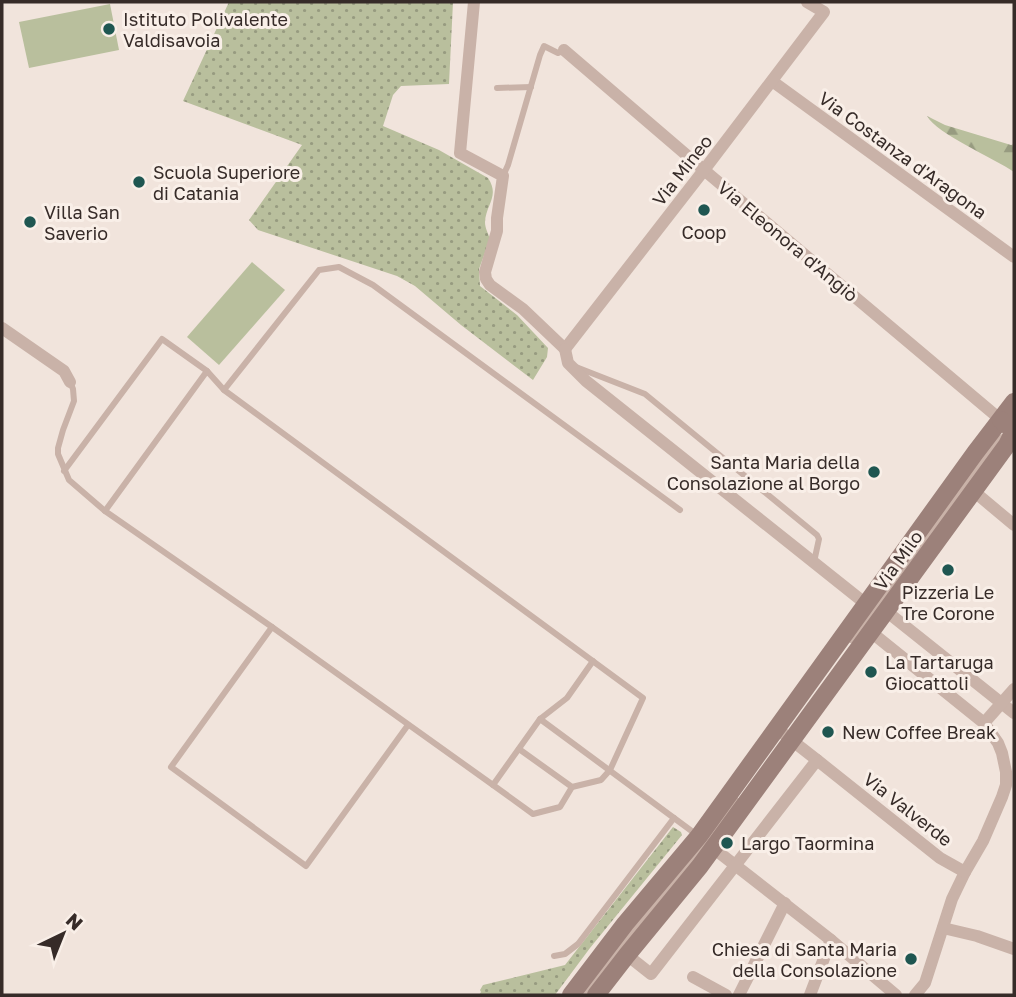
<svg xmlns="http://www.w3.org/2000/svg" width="1016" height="997" font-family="'Golos Text',sans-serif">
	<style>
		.grass { fill: url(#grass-dots) }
		.forest { fill: url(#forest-firs) }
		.green { fill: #b9bf9d }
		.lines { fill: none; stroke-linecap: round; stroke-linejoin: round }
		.service { stroke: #c9b2a8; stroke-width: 6 }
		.minor { stroke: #c9b2a8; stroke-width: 12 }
		.secondary { stroke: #9c817a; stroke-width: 18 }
		.poi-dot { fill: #1f5651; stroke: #f9efe8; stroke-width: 2.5 }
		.labels { text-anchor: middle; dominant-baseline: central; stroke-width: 6; stroke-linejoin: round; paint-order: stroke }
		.poi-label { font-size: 18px; fill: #362b28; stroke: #f9efe8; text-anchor: start }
		.street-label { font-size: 18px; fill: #362b28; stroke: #f9efe8 }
	</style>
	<defs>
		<pattern id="grass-dots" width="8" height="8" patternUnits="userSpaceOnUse" patternTransform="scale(1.75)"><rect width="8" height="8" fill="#b9bf9d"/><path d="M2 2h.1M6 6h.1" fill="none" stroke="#979b80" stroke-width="1.8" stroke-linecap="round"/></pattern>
		<pattern id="forest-firs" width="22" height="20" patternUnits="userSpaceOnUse" patternTransform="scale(1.75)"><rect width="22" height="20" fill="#b9bf9d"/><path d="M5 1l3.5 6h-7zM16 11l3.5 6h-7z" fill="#979b80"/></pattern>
	</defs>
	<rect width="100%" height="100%" fill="#f1e4dc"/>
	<g class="grass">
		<path d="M229,2H453L449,84L401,86L393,95L383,126L439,150L488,178C500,196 486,204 485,222C485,228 488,233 490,239L479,269L480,286L517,315L548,348L547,357L533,380L461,325L415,286L397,276L258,230L249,220L302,145L183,101Z"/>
		<path d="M673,827L681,832L682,835L590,948L555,995H479L481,992L480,990L483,985L565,965Z"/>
	</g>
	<path class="forest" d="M927,116L945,125L1011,145L1014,144V172C994,158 937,134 927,116Z"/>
	<g class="green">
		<path d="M110,4L119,50L29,68L19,22Z"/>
		<path d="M252,262L285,290L219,365L187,337Z"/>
	</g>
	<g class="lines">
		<g class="service">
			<path d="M497,88L531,87"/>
			<path d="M503,176L508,165L540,55L544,46L558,53L564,50"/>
			<path d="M576,367L645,394L817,535L819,539L814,562"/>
			<path d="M70,382L73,389L74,401L63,430L58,448V454L69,480L105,511L272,627L493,785L540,719L697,835"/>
			<path d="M224,390L319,270L339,267L373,285L680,510"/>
			<path d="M64,471L162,339L207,371"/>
			<path d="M105,511L207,371L224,390L643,698L610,770L601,780L572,787L519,749"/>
			<path d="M272,627L171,767L306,866L408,725"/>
			<path d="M851,640L999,439L1006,435"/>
			<path d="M540,719L567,698L593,661"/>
			<path d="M493,785L533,814L560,807L572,787"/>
			<path d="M554,956L565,954L578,944L674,818"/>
			<path d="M583,995C634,929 688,867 736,800"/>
		</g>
		<g class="minor">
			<path d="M474,2L460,153L503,176L497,218V231L485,272L486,279L490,285L523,309L565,349"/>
			<path d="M564,50L704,170L1001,420"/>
			<path d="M772,81L1014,257"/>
			<path d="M2,328L64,371L70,382"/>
			<path d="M565,349L704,170L824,12L807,2"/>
			<path d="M565,349L568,363L586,381L866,604"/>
			<path d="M958,478L1014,525"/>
			<path d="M886,611L1014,713"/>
			<path d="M871,632L984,723L998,743L1002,753L1006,772V785L1002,797L983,841L965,872L952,899L925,983L915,995"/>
			<path d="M984,723L1014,689"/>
			<path d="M817,760L940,858L965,872"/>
			<path d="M708,844L831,940L896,995"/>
			<path d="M943,928L977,936L1014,949"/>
			<path d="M627,955L651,974L817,760L776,728"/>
			<path d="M693,977L726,995"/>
			<path d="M739,995L785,903"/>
			<path d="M810,995L831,940"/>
		</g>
		<g class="secondary">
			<path d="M571,995L625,924L699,836L975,453L1014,402"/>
			<path d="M596,995L627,955L700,866L1007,445L1014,431L1001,420"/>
		</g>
	</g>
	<g class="poi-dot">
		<circle cx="109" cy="29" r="7"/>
		<circle cx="139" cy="182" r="7"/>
		<circle cx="704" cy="210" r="7"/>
		<circle cx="30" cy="222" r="7"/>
		<circle cx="874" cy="472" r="7"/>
		<circle cx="948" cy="570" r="7"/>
		<circle cx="871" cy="672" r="7"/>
		<circle cx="828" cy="732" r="7"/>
		<circle cx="727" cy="843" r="7"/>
		<circle cx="911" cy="959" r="7"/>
	</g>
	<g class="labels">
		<g class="poi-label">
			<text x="123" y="19">Istituto Polivalente<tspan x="123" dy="21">Valdisavoia</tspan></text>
			<text x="153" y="172">Scuola Superiore<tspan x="153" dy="21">di Catania</tspan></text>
			<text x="44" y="212">Villa San<tspan x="44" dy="21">Saverio</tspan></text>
			<text x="704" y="232" text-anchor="middle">Coop</text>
			<text x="860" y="462" text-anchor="end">Santa Maria della<tspan x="860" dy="21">Consolazione al Borgo</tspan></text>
			<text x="948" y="592" text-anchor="middle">Pizzeria Le<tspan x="948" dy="21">Tre Corone</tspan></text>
			<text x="885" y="662">La Tartaruga<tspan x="885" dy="21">Giocattoli</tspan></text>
			<text x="842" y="732">New Coffee Break</text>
			<text x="741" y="843">Largo Taormina</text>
			<text x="897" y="949" text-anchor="end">Chiesa di Santa Maria<tspan x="897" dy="21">della Consolazione</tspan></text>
		</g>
		<g class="street-label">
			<text transform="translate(903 155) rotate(36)">Via Costanza d'Aragona</text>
			<text transform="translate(682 170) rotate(-52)">Via Mineo</text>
			<text transform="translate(788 241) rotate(40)">Via Eleonora d'Angiò</text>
			<text transform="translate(898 560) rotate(-54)">Via Milo</text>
			<text transform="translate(908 809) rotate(38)">Via Valverde</text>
		</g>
	</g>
	<rect width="1016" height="997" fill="none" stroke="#362b28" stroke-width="7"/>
	<g transform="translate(63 934) rotate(43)" stroke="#f9efe8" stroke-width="5" paint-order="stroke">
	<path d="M0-5L12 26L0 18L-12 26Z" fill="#362b28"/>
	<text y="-10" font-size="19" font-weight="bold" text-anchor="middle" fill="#362b28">N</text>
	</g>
</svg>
